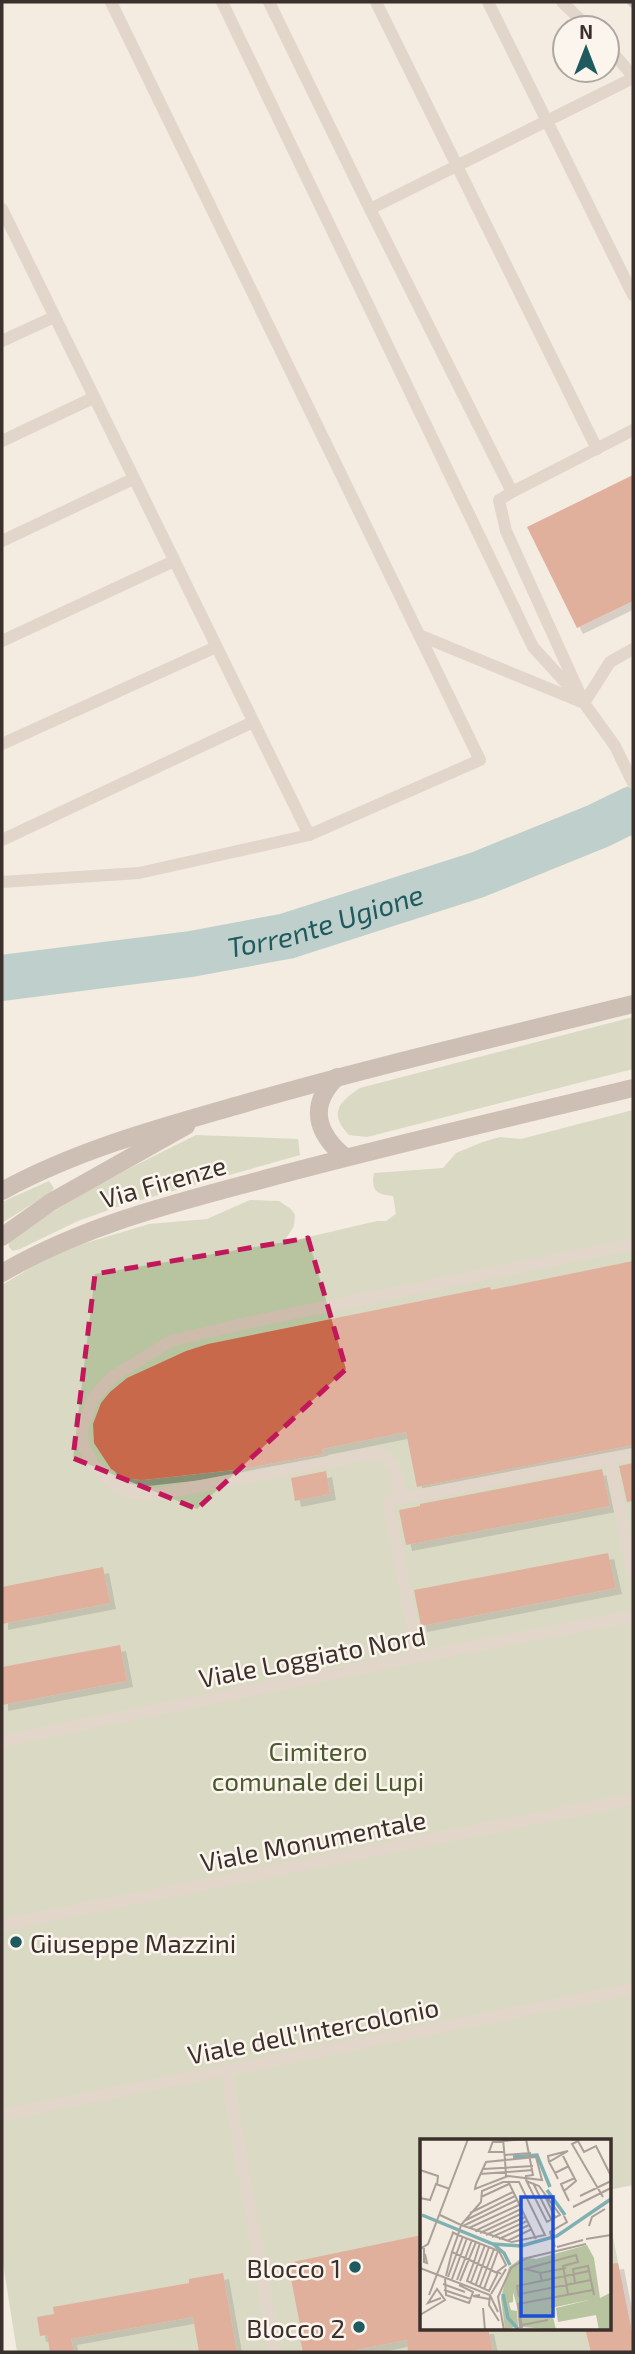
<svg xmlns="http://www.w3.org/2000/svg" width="635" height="2354" font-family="'Exo 2',sans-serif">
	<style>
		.green { fill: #b8c4a0 }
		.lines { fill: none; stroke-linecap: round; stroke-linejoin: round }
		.stream { stroke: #7fb0b2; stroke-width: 8 }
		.river { stroke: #7fb0b2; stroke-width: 46 }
		.building { fill: #c8694b; filter: url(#shadow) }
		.lane { stroke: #cdbbac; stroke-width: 12 }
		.secondary { stroke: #a18a7d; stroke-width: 18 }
		.marked { fill: none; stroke: #c2185b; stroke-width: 5; stroke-dasharray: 14 9; stroke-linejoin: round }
		.poi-dot { fill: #1f5a5e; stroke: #fbf5ee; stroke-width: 2.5 }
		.labels { text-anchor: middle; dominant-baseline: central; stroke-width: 5; stroke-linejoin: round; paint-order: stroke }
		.street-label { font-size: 26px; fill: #3b302b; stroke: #fbf5ee }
		.park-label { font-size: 26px; fill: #4a5a2e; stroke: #fbf5ee }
		.poi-label { font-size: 26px; fill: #3b302b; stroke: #fbf5ee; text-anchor: end }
		.water-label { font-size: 28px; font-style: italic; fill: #1f5a5e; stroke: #fbf5ee }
		.inset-river { fill: none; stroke: #7fb0b2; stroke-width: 3.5 }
		.inset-road { fill: none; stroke: #aaa098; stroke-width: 2 }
		.view { fill: #1d4ed8; fill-opacity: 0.15; stroke: #1d4ed8; stroke-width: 3.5 }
		.inset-edge { fill: none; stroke: #3b302b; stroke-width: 3.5 }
	</style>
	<defs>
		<filter id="shadow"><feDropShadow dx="6" dy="6" stdDeviation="0" flood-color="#0004"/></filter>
	</defs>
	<rect width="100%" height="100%" fill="#f4ebe1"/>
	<g class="green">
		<path d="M633,1017V1069L367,1137L349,1135C328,1113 339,1102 360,1088Z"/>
		<path d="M633,1110V2185L609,2190V2140H421V2328H609V2217L633,2337V2352H17L2,2257V1285L59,1251L149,1224L207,1219L250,1200L279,1201L291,1209L295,1215L294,1226L283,1243L377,1221H386L396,1214L393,1196C376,1194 371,1191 374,1173L443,1168L456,1153L483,1142L500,1137L521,1139Z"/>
		<path d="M196,1135L298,1139L300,1155L120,1206L78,1221L20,1249L13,1251L9,1247V1242C66,1199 132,1167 196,1135Z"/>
		<path d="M49,1181L54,1188L51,1192L2,1223V1202Z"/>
	</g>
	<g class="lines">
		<path class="stream" d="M631,2L633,4"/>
		<path class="river" id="s1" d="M2,978L191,954L287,936L477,875L598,826L633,809"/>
	</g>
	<g class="building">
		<path d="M633,475V601L577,628L527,527Z"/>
		<path d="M633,1261V1445L417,1487L406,1432L322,1449L323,1454L242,1469L142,1480L125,1478L111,1469L94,1443L93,1424L101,1403L110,1392L127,1378L186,1351L208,1344L490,1287L491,1290Z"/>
		<path d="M633,1463V1501L627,1502L619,1466Z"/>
		<path d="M602,1469L610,1506L406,1545L399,1510L420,1506V1504Z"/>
		<path d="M326,1471L330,1494L295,1501L291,1478Z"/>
		<path d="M608,1553L616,1588L421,1626L414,1590Z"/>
		<path d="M103,1567L110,1603L2,1624V1587Z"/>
		<path d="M120,1645L127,1681L2,1705V1667Z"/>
		<path d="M422,2235V2328H488L493,2352H408L407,2340L345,2352H303L297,2325H300L288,2263Z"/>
		<path d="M618,2263L633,2337V2352H591L585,2328H609V2264Z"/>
		<path d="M223,2273L237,2352H199L193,2317L71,2339L74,2352H50L47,2335L40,2336L37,2317L54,2314L53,2307L189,2283V2279Z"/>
	</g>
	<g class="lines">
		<g class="lane">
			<path d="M222,2L533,647L584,703L419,635"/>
			<path d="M269,2L370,209L512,492L633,430"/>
			<path d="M376,2L597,449"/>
			<path d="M488,2L633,295"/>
			<path d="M562,2L589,28"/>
			<path d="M607,46L633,76"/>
			<path d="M2,209L309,835"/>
			<path d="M370,209L633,78"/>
			<path d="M2,341L54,317"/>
			<path d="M2,441L93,398"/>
			<path d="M512,492L499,500L506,531L579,692"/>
			<path d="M2,541L133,479"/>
			<path d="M2,641L174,561"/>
			<path d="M633,649L610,662L584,703L615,746L633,783"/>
			<path d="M2,744L216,647"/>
			<path d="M2,840L253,722"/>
			<path d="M2,882L139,873L309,835L480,760L111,2"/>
			<path d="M609,1459L633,1573"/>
			<path d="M401,1498C396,1477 398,1462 376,1453L158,1494L135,1493L116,1487L93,1465L84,1447L81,1433L93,1398L112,1377L171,1341L246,1323L633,1244"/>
			<path d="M418,1657L388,1501L633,1454"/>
			<path d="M2,1741L396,1661L633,1616"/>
			<path d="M2,1925L633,1799"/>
			<path d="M226,2070L275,2352"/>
			<path d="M2,2115L633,1989"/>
		</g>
		<g class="secondary">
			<path d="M337,1077C308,1105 316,1133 345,1157"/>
			<path d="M2,1191C79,1149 162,1127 246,1103C374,1066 504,1036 633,1004"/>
			<path d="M2,1237L51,1202L186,1126"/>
			<path d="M2,1273C86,1224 178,1202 272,1177C392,1145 513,1117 633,1088"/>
		</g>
	</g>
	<path d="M0 0H635V2354H0ZM308,1238L346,1369L197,1509L73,1458L95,1274Z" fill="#f4ebe1" fill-opacity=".55" fill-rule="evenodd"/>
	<path class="marked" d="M308,1238L346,1369L197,1509L73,1458L95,1274Z"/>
	<g class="poi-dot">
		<circle cx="16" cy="1942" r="7"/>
		<circle cx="355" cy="2267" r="7"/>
		<circle cx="359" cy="2327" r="7"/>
	</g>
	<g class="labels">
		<g class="street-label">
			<text transform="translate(163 1181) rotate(-16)">Via Firenze</text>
			<text transform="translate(312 1656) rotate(-11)">Viale Loggiato Nord</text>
			<text transform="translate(313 1840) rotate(-11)">Viale Monumentale</text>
			<text transform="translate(313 2030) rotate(-11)">Viale dell'Intercolonio</text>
		</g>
		<g class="park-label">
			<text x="318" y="1750">Cimitero<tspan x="318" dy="30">comunale dei Lupi</tspan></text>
		</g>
		<g class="poi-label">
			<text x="30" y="1942" text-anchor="start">Giuseppe Mazzini</text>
			<text x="341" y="2267">Blocco 1</text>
			<text x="345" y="2327">Blocco 2</text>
		</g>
		<g class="water-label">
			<text stroke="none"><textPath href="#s1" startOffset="329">Torrente Ugione</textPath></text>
		</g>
	</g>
	<g transform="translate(420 2139)">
		<rect width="191" height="191" fill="#f4ebe1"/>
		<path d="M167,106L174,119L180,159L190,154L191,191H179L176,176L138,183L136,169L173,160L131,169L136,191L103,188L93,153V163L89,164L91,171L97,172L98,187L85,191L81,159L89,128L103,118L116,120Z" fill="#b8c4a0"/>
		<path class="inset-river" d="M93,18L117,16L130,48M127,51L145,76M2,76L73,105L101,107L137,97L191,60M73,105L84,114L90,126M83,155L88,179L98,190"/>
		<path class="inset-road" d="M106,0L113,36L106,37V41L127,83L140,76L119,47L106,42M73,2L69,13H84M72,3L106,0M85,16L111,14M143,17L156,42L144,52L149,62M129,23L128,17L148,12L129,23L135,34M63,30L113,27M0,31L18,37L17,46M60,35L113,31M138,40L135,34L149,27M88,42L116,100M113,44L131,80M56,45L55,50L88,37L122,41L116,18L85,21L86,37M56,45L66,23L85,21L83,0M144,52L141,45L155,39M124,55L135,78M160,57L191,42M61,58L89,45M183,58L152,5L158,2L164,13L176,7L191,37M0,59L10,61L16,45L30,50M153,68L191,49M50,74L93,53M20,76L41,86L61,63L62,52L83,43H99L125,96L92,103L41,86L38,96L32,93M44,82L95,57M43,87L97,61M169,87L172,78L185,70M49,89L99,66M55,92L101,70M60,94L103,74M66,96L105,78M72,98L107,82M79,100L109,86M166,100L191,96M87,102L112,90M60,104L54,123L47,142L69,152L77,136V133L86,126L79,112L56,103L38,96L32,113L45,119L54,123L58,125L67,129L77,134L78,133L81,135M135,108L130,93L147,83L144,77M137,108L163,101M4,109V123L7,124L5,115M0,110L8,105L48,0M0,129L70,156L78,173M121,134L105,130L156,116L158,123L143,127L148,155M26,137L32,113M28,138L43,97M25,139L26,156L49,164L53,153L39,146M32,140L47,99M37,141L52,101M40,142L56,103M122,142L120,134L146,129M51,143L65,106M155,144L153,130L168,127L174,156M23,145L45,153M56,145L69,108M60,147L74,110M64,150L78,112M24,151L51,160M71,155L86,130M100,155L171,141M9,156L33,94M60,156L53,157L69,160M70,157L69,166L79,182M99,158L97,147L169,132M98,165L173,151M63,169L65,191M0,176L25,161L17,150L8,164L21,159M102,186L128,181M100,189L98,164L102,189M84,191L78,158L91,129L107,119L166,105"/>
		<path class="view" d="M101,58H133V177H101Z"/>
		<rect width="191" height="191" class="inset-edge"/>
	</g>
	<rect width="635" height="2354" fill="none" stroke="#3b302b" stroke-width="7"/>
	<g transform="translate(586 49)"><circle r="33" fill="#fbf5ee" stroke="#aea6a0" stroke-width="2"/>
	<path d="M0-5L12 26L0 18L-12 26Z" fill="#1f5a5e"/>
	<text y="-10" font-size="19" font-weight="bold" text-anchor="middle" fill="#3b302b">N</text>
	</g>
</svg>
